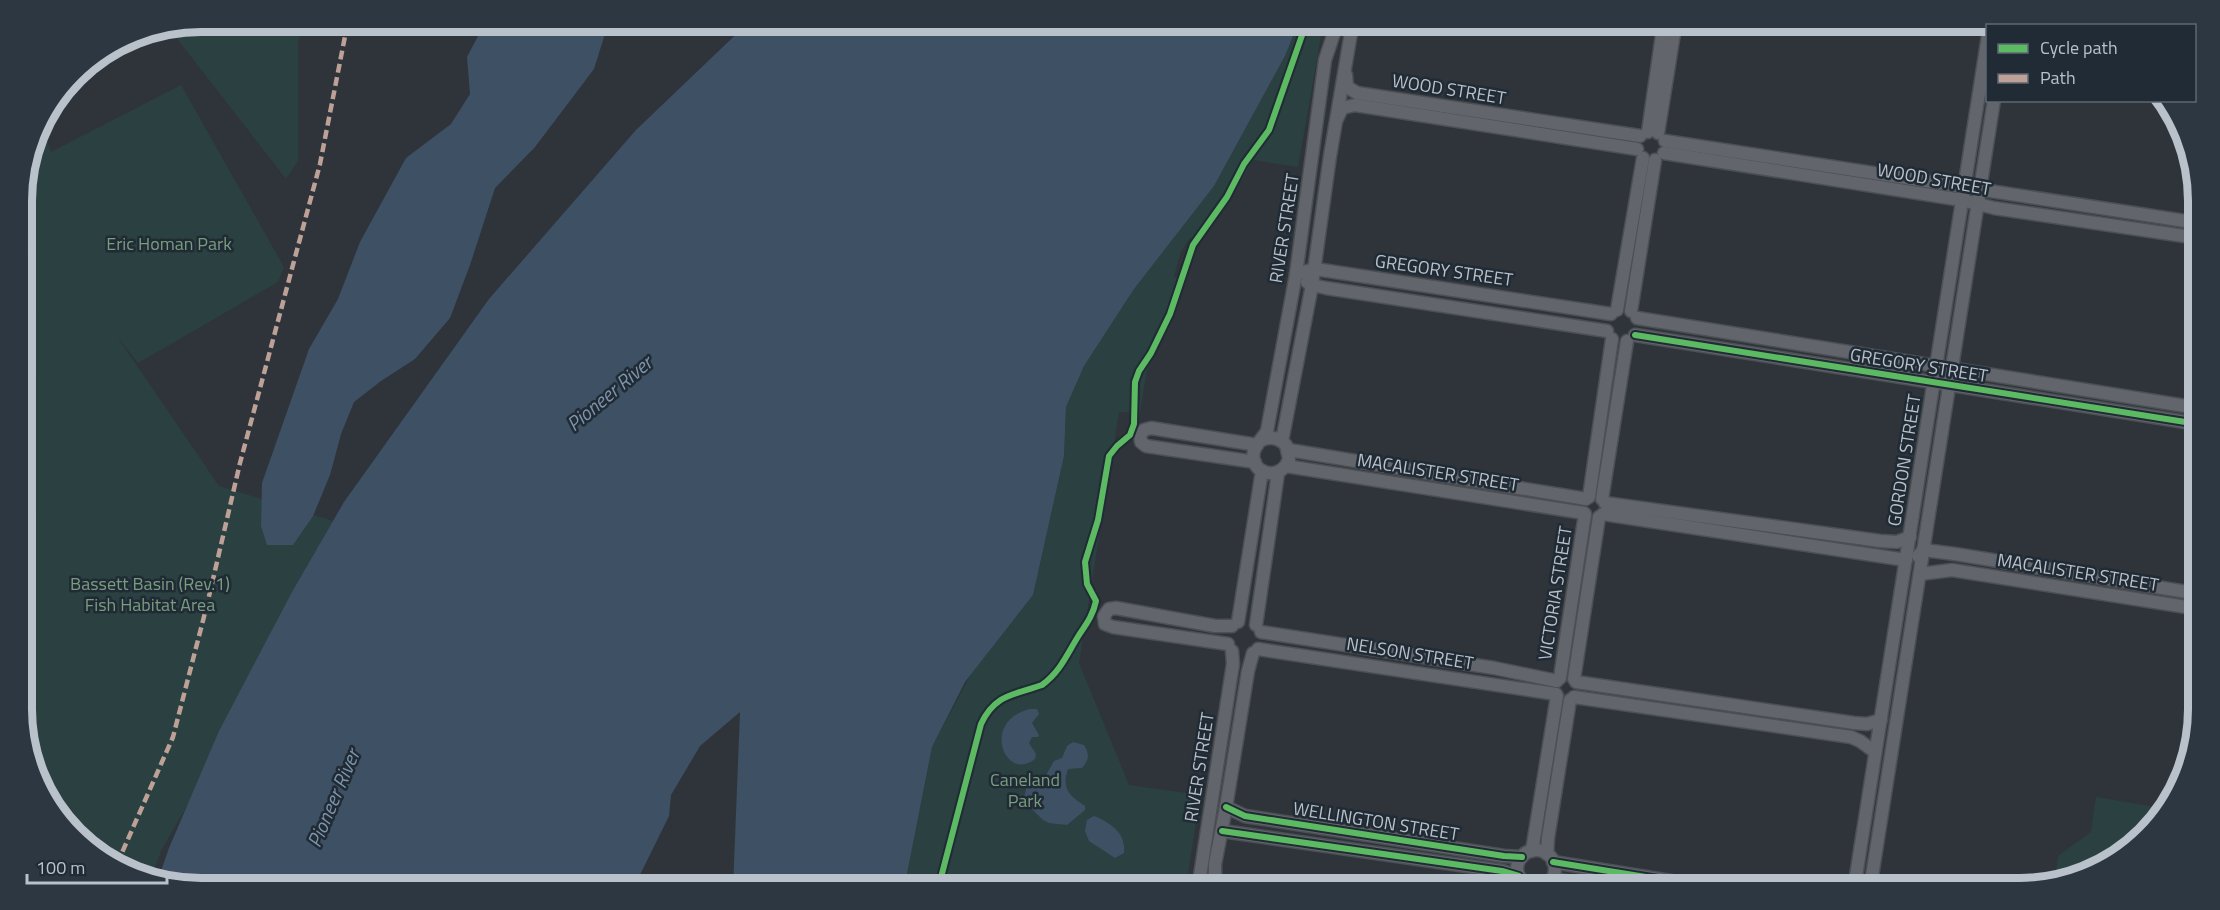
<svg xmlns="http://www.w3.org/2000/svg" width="2220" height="910" font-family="'Titillium Web',sans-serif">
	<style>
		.green { fill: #2b4040 }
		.water { fill: #3e5063 }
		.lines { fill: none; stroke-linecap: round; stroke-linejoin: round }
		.secondary-casing { stroke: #4c5055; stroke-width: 15 }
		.secondary { stroke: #62666c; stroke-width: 12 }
		.quiet { stroke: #bda197; stroke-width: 4.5; stroke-dasharray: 9 4.5; stroke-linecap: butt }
		.cycleway-casing { stroke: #212b35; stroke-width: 10 }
		.cycleway { stroke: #5cba63; stroke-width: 6 }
		.labels { text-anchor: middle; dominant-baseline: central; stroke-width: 5; stroke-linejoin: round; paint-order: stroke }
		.street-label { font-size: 18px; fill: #b9c1ca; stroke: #212b35 }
		.park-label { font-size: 18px; fill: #799d7f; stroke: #212b35 }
		.water-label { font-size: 20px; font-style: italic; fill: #7d94aa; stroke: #212b35 }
		.rim { fill: none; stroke: #b9c1ca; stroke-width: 8 }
	</style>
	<rect width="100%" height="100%" fill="#2e343a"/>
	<g class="green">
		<path d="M201,21H303L298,43V161L286,179L168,27Z"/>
		<path d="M1299,21H1326L1321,36L1298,167L1253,160L1230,201L1202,239L1190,238L1181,251L1174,277L1185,279L1182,293L1147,370L1140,413L1119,412L1079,663L1129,785L1200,795L1187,881L1183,889H904L932,747L971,674L1033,595L1064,456L1066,407L1084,366L1134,289L1214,186L1285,56Z"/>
		<path d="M181,85L284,267L278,282L138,363L116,335L219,486L333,521L216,755L161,851L151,879L132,875L58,819L23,733L21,189L41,120L51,152Z"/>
		<path d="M2096,797L2167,809L2162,819L2119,858L2055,880L2058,856L2091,832Z"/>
	</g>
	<g class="water">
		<path d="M486,21H609L594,69L535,147L495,188L470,265L450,318L415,359L381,381L354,402L341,434L330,475L313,516L293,545H267L261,526L262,483L309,349L338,299L360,242L406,158L451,124L470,94L467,57Z"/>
		<path d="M750,21H1299L1285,56L1214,186L1134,289L1084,366L1066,407L1064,456L1033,595L965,682L932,747L904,889H733L740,712L700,746L671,795L669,816L633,889H201L158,880L169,848L219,731L292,592L344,502L489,299L636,130Z"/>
		<path d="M1030,709H1037L1039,714L1032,723L1039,735L1038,737H1032L1029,743L1036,754L1035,759C1005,783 980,721 1030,709Z"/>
		<path d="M1073,742L1084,745C1090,754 1089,760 1082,768L1068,769C1061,789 1070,796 1085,806V810L1067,825L1049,823L1043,820L1031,808L1024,797L1027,786L1032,782L1045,777L1054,761L1062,758L1067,746Z"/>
		<path d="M1094,816C1111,823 1126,833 1124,853L1115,858L1089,841L1085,831L1087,820Z"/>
	</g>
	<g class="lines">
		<g class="secondary-casing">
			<g id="secondary">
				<path d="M1993,21L2021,26"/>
				<path d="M1346,75L1347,87L1357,93L1640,136"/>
				<path d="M1337,119L1342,108L1355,105L1637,149"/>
				<path d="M1648,132L1664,21"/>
				<path d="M1658,133L1676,21"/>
				<path d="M1665,141L2198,223"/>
				<path d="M1664,153L1962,200L1994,208L2198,238"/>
				<path d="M1296,274L1315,269L1611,314"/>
				<path d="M1307,282L1312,285L1326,288L1607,331"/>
				<path d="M1617,310L1643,158"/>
				<path d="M1631,311L1655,160"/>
				<path d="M1637,318L2198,408"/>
				<path d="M1635,335L2198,424"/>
				<path d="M1262,440C1271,436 1279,438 1286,445L1289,459C1281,483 1248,474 1254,451C1256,444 1263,438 1267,431L1296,274L1325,60L1338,21"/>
				<path d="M1282,441L1312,285L1330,156L1353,21"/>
				<path d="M1289,450L1586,499"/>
				<path d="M1255,462L1146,446L1141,442L1140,435L1144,430L1151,428L1257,445"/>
				<path d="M1286,466L1584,513"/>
				<path d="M1589,497L1612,339"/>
				<path d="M1602,499L1627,341"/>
				<path d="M1605,503L1880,541L1897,542L1910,537"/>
				<path d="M1603,514L1906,560"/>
				<path d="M1918,556L1924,550L1955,554L2199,594"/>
				<path d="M1920,574L1952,570L2199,609"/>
				<path d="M1238,622L1262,471"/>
				<path d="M1256,625L1278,473"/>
				<path d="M1261,632L1494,668L1557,681"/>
				<path d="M1228,644L1113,627L1105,624L1104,616L1109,609L1116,608L1215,626H1232"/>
				<path d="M1258,649L1556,694"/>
				<path d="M1560,678L1585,514"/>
				<path d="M1574,679L1599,517"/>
				<path d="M1576,682L1854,723L1867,724L1881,720"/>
				<path d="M1574,697L1851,737L1860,741L1875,752"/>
				<path d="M1226,807L1245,816L1504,856L1522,857"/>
				<path d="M1222,831L1502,871L1519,876"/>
				<circle cx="1536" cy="869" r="19"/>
				<path d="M1532,851L1557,696"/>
				<path d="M1547,854L1548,838L1570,700"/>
				<path d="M1553,862L1720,889"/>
				<path d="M1552,879L1615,889"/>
				<path d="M1198,889L1233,664L1232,651"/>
				<path d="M1215,889V864L1226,807L1248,671L1253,653"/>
				<path d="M1854,889L1988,36"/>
				<path d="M1870,889L1994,100"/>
			</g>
		</g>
		<use href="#secondary" class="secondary"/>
		<path class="quiet" d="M117,864L173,737L207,605L240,463L320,164L348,21"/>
		<g class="cycleway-casing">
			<g id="cycleway">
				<path d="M1635,335L2198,424"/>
				<path d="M1226,807L1245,816L1504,856L1522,857"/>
				<path d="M1222,831L1502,871L1519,876"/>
				<path d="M1553,862L1720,889"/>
				<path d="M938,889L981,724C995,694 1014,695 1042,685C1061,671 1067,654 1079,635C1087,623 1093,615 1096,601L1087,584L1085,562L1098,520L1109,456L1117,446L1130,435L1134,424L1135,382L1139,371L1151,353L1170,314L1193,245L1227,197L1244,164L1269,130L1307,21"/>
			</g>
		</g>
		<use href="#cycleway" class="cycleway"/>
	</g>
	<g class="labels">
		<g class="street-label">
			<text transform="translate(1449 89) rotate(9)">WOOD STREET</text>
			<text transform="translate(1934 179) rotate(10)">WOOD STREET</text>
			<text transform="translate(1284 228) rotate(-81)">RIVER STREET</text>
			<text transform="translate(1444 270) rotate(8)">GREGORY STREET</text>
			<text transform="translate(1919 365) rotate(9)">GREGORY STREET</text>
			<text transform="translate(1904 460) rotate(-81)">GORDON STREET</text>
			<text transform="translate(1438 472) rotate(9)">MACALISTER STREET</text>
			<text transform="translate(2078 572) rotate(9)">MACALISTER STREET</text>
			<text transform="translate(1555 593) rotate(-81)">VICTORIA STREET</text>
			<text transform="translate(1410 653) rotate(9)">NELSON STREET</text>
			<text transform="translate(1199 767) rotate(-81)">RIVER STREET</text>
			<text transform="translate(1376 821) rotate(9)">WELLINGTON STREET</text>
		</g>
		<g class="park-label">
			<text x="169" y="243">Eric Homan Park</text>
			<text x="150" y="583">Bassett Basin (Rev.1)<tspan x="150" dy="21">Fish Habitat Area</tspan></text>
			<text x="1025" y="779">Caneland<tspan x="1025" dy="21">Park</tspan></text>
		</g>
		<g class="water-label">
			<text transform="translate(609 393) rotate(-40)">Pioneer River</text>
			<text transform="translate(333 798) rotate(-67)">Pioneer River</text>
		</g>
	</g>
	<path d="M0 0H2220V910H0ZM201 32H2019A169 169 0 0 1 2188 201V709A169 169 0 0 1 2019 878H201A169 169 0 0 1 32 709V201A169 169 0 0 1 201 32Z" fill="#2d3741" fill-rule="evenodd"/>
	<path class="rim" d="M201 32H2019A169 169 0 0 1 2188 201V709A169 169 0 0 1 2019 878H201A169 169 0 0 1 32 709V201A169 169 0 0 1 201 32Z"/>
	<rect x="1986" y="24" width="210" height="78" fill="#212b35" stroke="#5e6771" stroke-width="1.5"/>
	<rect x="1998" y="44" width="30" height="9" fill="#5cba63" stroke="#5e6771" stroke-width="1.5"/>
	<text x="2040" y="54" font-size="18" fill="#b9c1ca">Cycle path</text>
	<rect x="1998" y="74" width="30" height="9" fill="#bda197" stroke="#5e6771" stroke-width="1.5"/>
	<text x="2040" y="84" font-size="18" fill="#b9c1ca">Path</text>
	<path d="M27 874v9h140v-9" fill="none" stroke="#b9c1ca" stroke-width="3"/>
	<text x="36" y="874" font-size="18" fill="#b9c1ca" stroke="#212b35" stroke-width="4.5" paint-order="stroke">100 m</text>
</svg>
